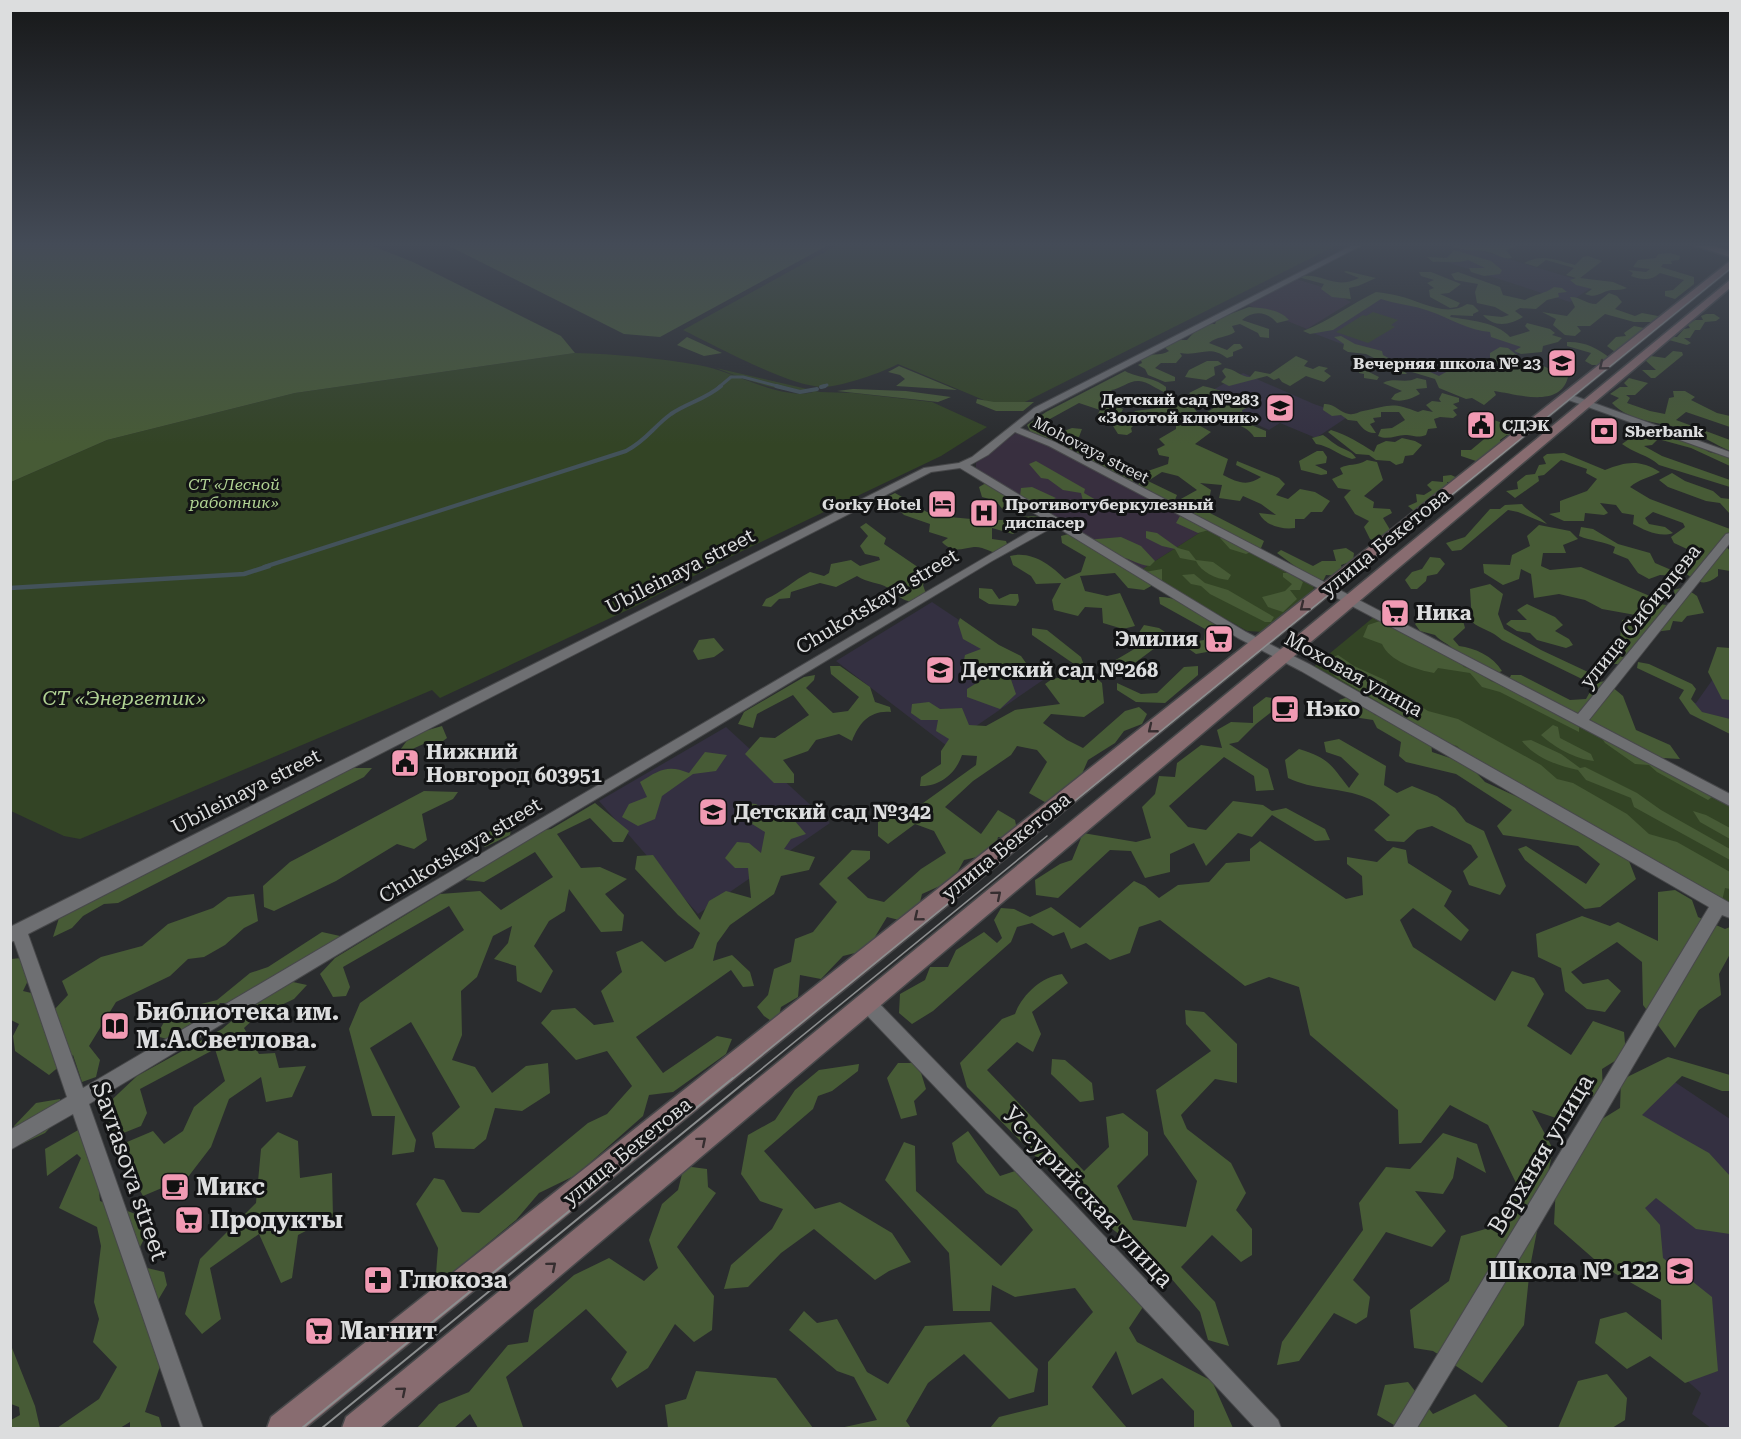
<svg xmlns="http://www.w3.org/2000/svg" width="1741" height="1439" font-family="'Roboto Serif',serif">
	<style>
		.industrial { fill: #382f3f }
		.education { fill: #343041 }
		.green { fill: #334425 }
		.forest { fill: #475b36 }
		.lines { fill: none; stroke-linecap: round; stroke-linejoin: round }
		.stream-far2 { stroke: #43525a; stroke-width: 3 }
		.stream-far1 { stroke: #43525a; stroke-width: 4 }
		.stream { stroke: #43525a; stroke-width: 4.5 }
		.street-casing { stroke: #47484a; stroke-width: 2 }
		.secondary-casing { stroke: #47484a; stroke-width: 3 }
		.street { fill: #6e6f72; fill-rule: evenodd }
		.secondary { fill: #886c70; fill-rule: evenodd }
		.tram-far1 { stroke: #8c8e8f; stroke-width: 1.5 }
		.tram { stroke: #8c8e8f; stroke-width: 2 }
		.oneway { stroke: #362e30 }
		.labels { text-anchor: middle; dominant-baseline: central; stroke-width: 6; stroke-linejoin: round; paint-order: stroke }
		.far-poi-label { font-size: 16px; font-weight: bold; fill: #dcddde; stroke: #131415; text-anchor: end }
		.far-street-label { font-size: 16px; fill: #dcddde; stroke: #131415 }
		.far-park-label { font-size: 16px; font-style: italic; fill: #b0d293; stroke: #131415 }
		.street-label { font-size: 20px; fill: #dcddde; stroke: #131415 }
		.poi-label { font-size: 20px; font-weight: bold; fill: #dcddde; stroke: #131415; text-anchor: start }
		.park-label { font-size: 20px; font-style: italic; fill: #b0d293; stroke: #131415 }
		.near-poi-label { font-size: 24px; font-weight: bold; fill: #dcddde; stroke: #131415; text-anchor: start }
		.near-street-label { font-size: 24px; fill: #dcddde; stroke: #131415 }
	</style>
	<rect width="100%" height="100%" fill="#2a2c2e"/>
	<g class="industrial">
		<path d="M1296,279L1319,286L1351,302L1307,329L1248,305Z"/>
		<path d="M1016,433L1049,444L1207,528L1141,570L976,470V463Z"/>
	</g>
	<g class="education">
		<path d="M1465,246L1595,285L1570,302L1440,260Z"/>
		<path d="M1379,293L1500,333L1527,346L1512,358L1565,377L1427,376L1310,332Z"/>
		<path d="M1243,373L1314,404L1349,416L1316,438L1280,423L1269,430L1227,411L1239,403L1211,391Z"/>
		<path d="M932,602L1046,678L947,746L836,661Z"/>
		<path d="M1730,655V730L1687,709L1692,702L1696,703Z"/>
		<path d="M726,727L830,823L698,914L599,801Z"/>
		<path d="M1657,1070L1730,1119V1428H1711L1692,1414L1701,1393L1675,1370L1692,1319L1601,1167Z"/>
	</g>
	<g class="green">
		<path d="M841,243H1341L1019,405L993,404L898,364C884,372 840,387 824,387C790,387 716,346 683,330Z"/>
		<path d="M1373,312L1398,320L1391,325L1395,327L1368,343L1336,332L1363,315L1366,316Z"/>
		<path d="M575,353C616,354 658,358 698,365C732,370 781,401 813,392C781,393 746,380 716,368L820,392L853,393L932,402L987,427L941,456L736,554L636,606L440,698L432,690L80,839L64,836L11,811V482L107,440L295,393Z"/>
		<path d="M1207,528L1313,584L1314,590L1264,632L1247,631L1141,570Z"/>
		<path d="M1375,616L1730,803V904L1545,803L1312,668Z"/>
	</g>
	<g class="forest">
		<path d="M11,243H365L413,262L561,336L575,353L295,393L107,440L11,482Z"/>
		<path d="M443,243H832L660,337L624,334Z"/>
		<path d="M1456,243H1524L1506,250L1512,258C1502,260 1498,254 1488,252C1476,249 1465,251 1452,247Z"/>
		<path d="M1454,250L1491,261L1502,270L1500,274L1484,276L1471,272L1469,268H1485L1468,260C1457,264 1445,261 1433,262L1427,257L1447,258Z"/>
		<path d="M1670,253L1680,256L1679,260L1671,261L1672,264H1663L1661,267L1694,277V284L1675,299L1665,296V291L1673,290L1684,280L1660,273C1651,281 1642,280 1631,276L1633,273L1628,270L1646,272L1650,269L1633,267L1638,260L1656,258L1658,254Z"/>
		<path d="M1588,256L1602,261L1580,278L1613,282L1627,288C1622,290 1617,290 1611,290C1600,292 1597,299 1585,294L1592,289L1576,285L1570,280L1576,278L1566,275L1574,268L1546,260L1537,267L1524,263C1541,253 1557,260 1575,265L1583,257Z"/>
		<path d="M1346,271L1376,278L1358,286L1349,288L1351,299L1332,297L1321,289L1324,284L1298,277C1322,271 1333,291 1359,278L1344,272Z"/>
		<path d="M1419,272H1431L1461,284L1449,293L1440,294L1460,303L1457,307L1450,308L1430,297L1429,290L1434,288L1427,283L1434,280L1421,276Z"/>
		<path d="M1458,272L1500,287L1503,295L1525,300C1535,294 1545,294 1554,287L1562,288L1567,292L1558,293L1559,297L1547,300L1536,309L1520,308L1515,311L1523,317C1510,325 1494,328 1483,315L1502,317L1509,315L1495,307L1477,303L1475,292L1478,284L1455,280L1451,274Z"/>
		<path d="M1376,292C1384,293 1392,294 1399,296C1420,301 1446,318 1467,304L1473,305L1479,311L1473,314V316L1451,315L1450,317C1468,320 1497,322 1510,337L1530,331L1525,326L1527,323L1550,329L1555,333L1552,335L1562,338L1558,342L1543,346L1542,352L1521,354L1514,351L1521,347L1491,337L1490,332C1470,331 1449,318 1429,311C1413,305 1396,304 1381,299L1333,330L1310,334L1303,331C1329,321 1351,304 1376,292Z"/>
		<path d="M1609,293L1617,296L1622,302L1615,309L1635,316L1642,313L1658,316L1657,322H1634L1605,314L1590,326H1577L1581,331L1575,336L1565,335L1553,325L1556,319L1542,312L1567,316L1575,307L1570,297C1579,296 1586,304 1596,304Z"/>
		<path d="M1249,307C1262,308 1280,309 1289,320L1277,323C1267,311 1253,310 1242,320L1269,329V338L1260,337L1258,333L1240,324L1232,326L1235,332C1226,338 1217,336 1209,343L1227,350L1234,344H1240L1243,348L1233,352V356L1227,358C1209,344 1199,357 1180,353L1182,356L1176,363H1161L1155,368L1175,377V381L1165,382L1148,375L1145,369L1138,365L1142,363L1140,358C1150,352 1160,357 1169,351L1164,347L1176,340H1187C1195,331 1203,323 1215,324L1217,319Z"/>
		<path d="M1706,314H1714L1720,318L1716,321L1705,322L1700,330H1695L1690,338H1684L1691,343L1687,345L1669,340V337H1677L1684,329L1690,328L1688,325L1695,320H1703L1701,316Z"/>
		<path d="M1634,326L1649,329L1638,332L1639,336L1629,344L1621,346L1622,352H1615L1607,346L1616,337L1626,336L1624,333Z"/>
		<path d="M1341,336L1355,344L1382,351L1383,355L1392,360H1403L1439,376C1462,363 1476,363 1502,370L1503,367L1490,360V353L1500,347L1508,348L1517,355L1518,361H1532L1568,377C1560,409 1517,394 1494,391L1496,395L1484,405L1472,398L1466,399L1439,388L1435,379L1402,369L1407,374H1395L1378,365L1369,372L1379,377L1377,380L1364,378V374L1359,373L1358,367L1375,361L1386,364L1366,354L1348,352L1343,349L1344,344L1334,337Z"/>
		<path d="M687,337L722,353L704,356L677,345Z"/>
		<path d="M1567,342C1583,341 1598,348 1610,358L1604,365H1592L1585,361L1591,353L1567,346Z"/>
		<path d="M1673,351L1682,352L1683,355L1655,378H1651L1642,370H1656L1645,360L1651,356L1665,358Z"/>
		<path d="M1296,356L1308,361L1304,366L1313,369L1319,366L1328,368L1324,371L1331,376L1324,382L1306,376L1290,386L1282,382L1279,378L1274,380L1267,376L1229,386L1221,382L1226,377L1222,371L1225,368C1235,369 1241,377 1250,377L1255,371L1270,374Z"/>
		<path d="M1207,361H1218L1222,364L1214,367L1215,375L1206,380L1185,377L1189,370Z"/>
		<path d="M899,366L957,390L896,386L905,379L900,375L888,372Z"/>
		<path d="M1125,371C1140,379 1152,376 1166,387V393C1158,390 1147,381 1139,381C1130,380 1120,389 1111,390L1113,392L1102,400L1123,409L1121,413L1111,415L1106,421L1095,420L1100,410L1079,403L1039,425L1056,434L1072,428L1082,429L1079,437L1069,441L1133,473H1139L1140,480L1124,483L1111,471L1099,468L1032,435L1027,425L1046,412Z"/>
		<path d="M1417,378L1426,380L1427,388L1416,389L1420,394C1411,399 1400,403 1391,399L1395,394L1402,391L1383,383C1394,377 1406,384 1417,378Z"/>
		<path d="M1629,378L1648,383L1635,395H1626L1630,398L1627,403L1650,411L1665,414L1669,398L1674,397L1673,391H1685L1695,397L1691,400L1717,413L1730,416V427L1686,412L1676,420L1730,440V451C1716,445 1701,435 1687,430C1664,422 1630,423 1612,403L1619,398L1610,394L1620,387H1628L1624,383Z"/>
		<path d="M1203,386C1220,389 1235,398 1253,398L1258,403L1242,410L1244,422L1266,431V437H1254C1245,421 1211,417 1195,423L1211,432L1195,444L1228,459L1223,475C1237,482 1247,487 1261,477L1236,465L1237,461L1279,478L1285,484L1276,495L1288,499L1300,489L1315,492L1330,501L1322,512H1311L1304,519H1295V528C1283,530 1265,526 1259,513L1276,515L1261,504L1243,496L1240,501L1219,498L1222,485L1200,483L1211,490L1209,500C1195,509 1185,513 1170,505L1197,490L1178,476L1162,472L1148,481L1177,495L1175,500L1161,501L1137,485L1144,480L1145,472L1168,464L1169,457L1159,455L1157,449L1165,445L1159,439L1176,429V421L1171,418L1162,422L1151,421L1144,425L1135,424L1131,428L1132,432L1127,435L1118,434L1113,426L1126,423L1135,411L1165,407L1159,402L1162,396L1173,397L1177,401H1188L1197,412L1204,414L1222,403L1203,394L1194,398L1189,393Z"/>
		<path d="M853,389L906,391L951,397L938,402L837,391Z"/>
		<path d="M1442,393L1459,398V402L1453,404L1458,408L1453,410L1457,415L1453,418L1440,417L1434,419L1437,428L1428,429L1426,435C1418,438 1416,436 1407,435C1397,434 1389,441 1378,436L1381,429L1392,428L1405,420L1399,412H1381V417L1373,418L1375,422L1370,424L1376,433C1367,434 1361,427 1357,421L1348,420L1341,415L1332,416L1323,410L1324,404C1335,403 1340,413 1349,414C1355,415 1358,412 1363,411C1389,406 1391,401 1418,412L1423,410L1433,412L1426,405L1432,401L1441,402L1439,399Z"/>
		<path d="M977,399L994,402H1034L1023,411H996L976,403Z"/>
		<path d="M1469,416C1490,417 1504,421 1518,435H1507L1500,440L1502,445L1497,449L1489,450V458L1476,461L1461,456V450H1471L1495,430L1492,427L1470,419Z"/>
		<path d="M1331,430C1347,435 1360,443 1374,452L1377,445L1386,441L1395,442L1402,438L1415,441L1422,445L1413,455L1405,456L1403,463L1396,465L1390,461L1376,460L1369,455L1356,454L1328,432Z"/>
		<path d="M1653,431L1688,440L1709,452L1730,457V466L1691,448L1658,439L1652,445L1644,446L1662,456L1730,480V487L1659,465C1648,455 1634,453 1622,444L1629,439H1642L1645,433Z"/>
		<path d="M1323,435C1328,438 1330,441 1335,444C1343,450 1350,449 1356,458L1352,459C1338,455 1330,446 1316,444L1312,438Z"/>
		<path d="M1317,451H1323L1327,457L1326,463L1315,465L1327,471V474L1321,475L1301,470L1299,461Z"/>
		<path d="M1564,453L1605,470C1626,462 1639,459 1660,472C1649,478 1639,479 1630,487L1650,499L1730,529V543L1725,545L1730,551V571L1718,569V576C1702,588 1698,581 1683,572L1684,558H1698L1700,555L1674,543L1671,537L1685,527L1683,523L1653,512L1645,518L1649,524L1665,527L1673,533C1660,538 1644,530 1633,524L1634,515L1622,513L1616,505L1600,503L1608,513L1604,515L1585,513L1584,521H1564L1549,514L1560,512V501L1587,491L1597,479L1586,473L1587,469L1561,460L1544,475L1538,476L1539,481L1515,498L1506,491L1518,489L1517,482L1526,475L1535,474L1539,465L1546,464L1543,457L1547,454Z"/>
		<path d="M1367,460L1377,462L1383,480L1364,496L1374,502L1373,508L1390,509L1392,513L1383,518L1392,533L1376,542L1370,539L1364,527L1369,521L1355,514L1344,497L1351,490L1338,488L1332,479L1343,474L1340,468C1349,463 1355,467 1367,460Z"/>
		<path d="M1036,461L1085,489L1084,493L1103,504L1104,507L1100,509L1083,501L1081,493L1063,490L1048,479L1041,478L1029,464Z"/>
		<path d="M1672,473L1685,481L1713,491L1721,498L1730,499V514L1720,503L1706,501L1668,487L1659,480Z"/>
		<path d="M1451,475L1460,479L1458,483L1447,482L1450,488L1440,499L1422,504L1427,508L1425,512L1414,511L1408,506L1417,502L1416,494L1424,495L1432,490L1427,485L1432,481L1443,482V476Z"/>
		<path d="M986,483L1019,500L1025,508L1014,512L1004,511L996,501L982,497L979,487Z"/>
		<path d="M1032,487L1056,498L1047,502L1041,501L1038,505L1020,496L1021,488Z"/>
		<path d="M895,493C905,498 926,514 936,515C958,519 979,519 1001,520C1015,520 1035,511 1046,521C1037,525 1018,530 1013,534L992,528V539L1006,541L1009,550L1002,556C994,553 982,546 974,547C961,549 952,553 942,542L948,538L929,532L930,524L904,515L898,509L884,503L889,496Z"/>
		<path d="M1522,504C1529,513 1539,515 1547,524L1518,512L1508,510L1461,550L1452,551L1446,543L1465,537L1490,509H1500L1505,505Z"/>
		<path d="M1193,511L1208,512L1264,541L1261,548L1246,554L1230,549L1220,538L1227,533L1216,528L1198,533L1176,523L1180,516H1192Z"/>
		<path d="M866,523L886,538L884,544L928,574L923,585L926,594L912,602C898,599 899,595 888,588C879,582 867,583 857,576L836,587L820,583L791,592L790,598L779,599L771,607L762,606L766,599C782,592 794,580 810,572L824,576L829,573L831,564L851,560L860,566L880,560L879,557L865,554L860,546L868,536L860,527Z"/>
		<path d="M1539,525L1570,531L1578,539L1563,545L1566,553H1543L1541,566L1550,570L1581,567L1657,599L1658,604L1676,606L1674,590L1684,587L1697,596L1704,613L1687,616L1682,622L1673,621L1670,630L1654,632L1629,664H1613L1602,654L1619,647L1622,620L1641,616L1602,609L1585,600L1559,594L1534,598L1531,574L1521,569L1519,579L1503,585L1484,573L1483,564L1510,565L1512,555L1530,546L1527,536Z"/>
		<path d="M1581,527L1593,529L1618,544L1650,553L1655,563L1676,572L1678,576L1660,575L1649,579L1638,573L1628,559L1613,553L1615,547C1603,541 1591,541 1579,536Z"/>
		<path d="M1146,531L1157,533L1178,548L1189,551L1196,560L1213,562L1231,575L1228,580C1216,579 1201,572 1196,561L1180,558L1175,549L1162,546L1146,538Z"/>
		<path d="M1072,533L1086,540L1121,537L1141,546L1155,561L1150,566C1138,565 1132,559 1120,557L1134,574L1162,569V580L1144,590L1128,588L1115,573L1080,576L1085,591L1107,596L1120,593L1135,626L1123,629L1103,623L1102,608L1085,607L1078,616L1054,610L1052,600L1061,583L1036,584L1031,576L1013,565L1010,556C1031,550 1051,565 1065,579L1081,572L1086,557L1062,543L1061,536Z"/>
		<path d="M1346,548L1354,553L1353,561L1341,565L1344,576L1326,575L1323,581L1307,575L1277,553L1281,550L1313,566L1322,561H1336L1333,550Z"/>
		<path d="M1430,557L1440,558L1445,564L1437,574L1427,576L1426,581L1417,589H1411L1405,580L1412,572L1422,569Z"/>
		<path d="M1283,573H1291L1303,582L1300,590H1290L1297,599L1283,612L1268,607L1262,597L1285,591L1292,584L1283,577Z"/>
		<path d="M1194,574L1205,583L1228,590L1274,617L1271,622H1265L1210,594L1201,586L1191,584L1182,575Z"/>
		<path d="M1490,584L1503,594L1498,614L1504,629L1541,650L1588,672L1593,679H1582L1502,640C1491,630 1482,630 1472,622L1470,589Z"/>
		<path d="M979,588L992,589L999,599L1010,594H1018L1019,601L1016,606L989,604L979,598Z"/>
		<path d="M1159,597C1184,596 1203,617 1224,627L1223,649L1196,654L1189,649L1192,642L1204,640L1205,629L1160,604Z"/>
		<path d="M1527,604L1555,617L1563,625L1555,631L1569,639L1573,645L1566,648L1537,640L1530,633L1517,631L1506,624L1511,620H1527L1517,610Z"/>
		<path d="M1448,610L1462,617L1465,628L1453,639L1459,646C1475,648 1493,656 1502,671L1495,674L1456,654C1452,644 1442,643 1435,635L1420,631L1415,624L1419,620L1430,623Z"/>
		<path d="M960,618L999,645L1021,656L1026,663L1006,665L1016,694L1000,709L967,697V689L991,674L989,666L973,667L963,665L965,655L981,649L963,639L958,623Z"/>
		<path d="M1380,621L1457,659L1464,667L1477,671L1491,681L1518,691L1579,727V732L1500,692L1482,687L1470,673L1438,668L1434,673C1417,670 1389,661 1382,644L1363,637L1368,625Z"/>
		<path d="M1144,625L1159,628L1171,636L1120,674H1111L1114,661L1136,648L1151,647L1150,640L1138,634Z"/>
		<path d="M1032,628L1047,630L1081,657L1085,668L1102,683L1104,703L1084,717L1051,714L1043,723L1067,740L1083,748L1125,711L1139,707L1147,714L1142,724L1124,731L1115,743L1088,760L1078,783L1050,805L1029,793L1047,762L1037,750L1017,746L1011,755L973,781L945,807L981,834L998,810L1015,820L1017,830L1009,838L998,837L994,853L964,860L953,880L922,894L917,914L907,922L887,917L867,950L843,956L821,979L800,975L798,997L781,1007L777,1025L764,1016L757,1007L768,995L774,969L791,962L795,939L813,932L837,902L819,884L852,850L870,851V859L847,878L868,898L884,902L921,869L946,853L934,831L915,824L888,844L878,836V812L905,816L976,765L977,756L962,755C956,773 940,787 920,786L921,777L941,764V751L949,739L936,731L938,720H921L911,713L912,704L929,702L940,709L962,708L969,725L986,726L1015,710L1060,704L1045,684L1052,679L1063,677L1074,664L1032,635Z"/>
		<path d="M714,638L724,650L714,657L698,660L693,651L699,640Z"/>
		<path d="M1717,647L1730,648V700L1722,699L1708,672Z"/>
		<path d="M1338,655L1354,666L1387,681L1386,688L1402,694L1428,711L1458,719L1541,765L1557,779L1573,783L1627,814L1649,834L1677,842L1730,872V889L1725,888L1722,901L1640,857L1627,844L1605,837L1497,775L1487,765L1474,762L1457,746L1437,740L1414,723L1336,677L1321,662Z"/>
		<path d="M1638,662L1649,664L1692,684L1696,689L1691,699L1702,712L1730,719V734L1690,714L1679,698L1684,690L1637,668Z"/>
		<path d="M830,666H840L870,687L875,702L890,707L891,712C870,710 859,723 852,741L839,734L816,740L808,751L783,760L794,774V783H774L745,754L760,737L775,738L809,715L793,695L757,714L753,728L738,724L744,712L804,677L815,675L814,680L806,688L833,713L848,711L859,697L831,674Z"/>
		<path d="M1198,666V675L1165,703L1136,702L1117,690V683L1141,694L1157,693L1184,667Z"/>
		<path d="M1511,675H1521L1570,700L1586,699L1595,683L1605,681L1623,696L1636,730L1670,745L1680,759L1663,758L1662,768L1712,797L1708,800L1657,772L1649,765L1635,764L1605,743L1590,719L1559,709L1508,682Z"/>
		<path d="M1266,697L1277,699L1279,706L1256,724L1238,742L1229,744L1268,769L1274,790L1256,791L1254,776L1224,757L1169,806L1188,827L1206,830L1233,801L1263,805L1272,811L1286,808L1325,829L1330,840L1315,841L1272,815L1252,837L1238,833L1206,866L1194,843L1170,854V872L1145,878L1131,851L1110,850L1058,898L1036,895L1035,880L1060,864L1072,860L1083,833L1136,842L1151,838L1142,807L1155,794L1159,776L1175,777L1177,763L1201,745L1222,748L1217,730L1231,722L1253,723V707Z"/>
		<path d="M1348,697L1370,707L1375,715L1385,716L1431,742L1432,752L1468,764L1485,782L1552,813L1629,861L1636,879L1600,907L1585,909L1525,860L1518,849L1526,846L1586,884L1600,864L1578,846L1503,835L1497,826L1512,810L1456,774L1406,762L1399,756L1401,742L1377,728L1373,720L1360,718L1342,708L1339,700Z"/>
		<path d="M1553,725L1558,727L1560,738L1591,754L1594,761C1575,759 1554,747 1541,735Z"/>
		<path d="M442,726L447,738L439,744L430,741L395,757L411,735Z"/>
		<path d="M1339,739L1386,766L1384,785L1397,793L1412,786L1437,796L1455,808L1466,822L1484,831L1506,886L1500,895L1469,885L1463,871L1478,857L1471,845L1432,826L1417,830L1404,842L1387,841L1374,830L1390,815C1383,809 1375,801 1367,798C1341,787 1312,790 1288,778L1285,760L1299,749C1329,758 1331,765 1349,788L1359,774L1341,757L1326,752L1324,742Z"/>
		<path d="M1531,740L1561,754L1580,768L1585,767L1637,793L1661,810L1730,849V860L1634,807L1631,798L1586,780L1578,770C1558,766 1534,757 1522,741Z"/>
		<path d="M705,752L727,755L716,771L693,774L662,796L655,819L638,826L622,817L629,804L647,797L640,782C659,770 668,764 689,773Z"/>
		<path d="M345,768H372L364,777L118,903L104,904L83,916L72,928L53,937L59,918Z"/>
		<path d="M424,791L458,792L453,799L422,814L427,840L414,849L397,844L336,881L274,911L264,907L263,886L290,862Z"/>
		<path d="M595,803L629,831L623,842H613L590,818L557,834L581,868L600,867L627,879L605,894L624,915L622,931L601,932L569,889L565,911L549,921L534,946L553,971L541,993L517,981L516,966L494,959L508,943L512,926L493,936L477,977L461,991L462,1035L452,1060L475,1067L492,1093L526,1066L548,1063L550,1093L522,1111L495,1108L486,1139L474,1149L435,1148L432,1133L460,1107L411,1022L370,1048L416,1140L414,1152L392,1155L395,1116H372L349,1029L360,1003L464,930L449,906L343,967L350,987L346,996L333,997L320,974L335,958L440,894L480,891L501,910L553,877L535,852L484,882L465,880L525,833L551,829Z"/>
		<path d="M745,803L756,804L772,815L789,814L806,834L791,839L784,849L815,857L809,870L781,876L774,894L730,925L717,943L713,961L732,955L750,972L754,986L743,987L731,970L636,1037L663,1073L717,1036L732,1039L726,1054L673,1092L649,1095L643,1116L576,1175L539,1193L516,1220L453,1272L436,1274L438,1248L416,1204L434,1178L444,1180L462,1212L479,1213L588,1123L607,1114L632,1086L607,1051L576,1060L541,1023L552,1010L575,1008L594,1025L614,1022L601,991L622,972L616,952L642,941L665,962L693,948L700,933L678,915L635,869L637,856L653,855L700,920L709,901L726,891L751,898L748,868H735L725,858L737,842L749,843L761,853L765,832L741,817Z"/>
		<path d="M1693,811L1706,815L1730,828V839L1700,822Z"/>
		<path d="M506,822L512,823L510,835L485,847L479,841L484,835Z"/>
		<path d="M1260,841L1346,899L1363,895L1362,876L1347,864V857L1377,862L1393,847L1406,850L1408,863L1452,891L1444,906L1469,930L1461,941L1413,908L1400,920L1413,947L1495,1001L1512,971L1534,978L1544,994L1527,1026L1571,1055L1593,1021L1624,1032L1626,1054L1602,1069L1603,1093L1580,1100L1565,1121L1532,1110L1553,1149L1530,1267L1524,1325L1482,1383L1433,1351L1414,1348L1410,1310L1449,1281L1461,1236L1489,1228L1517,1185L1488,1125L1450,1105L1421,1143L1399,1144L1398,1110L1310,1035L1299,987L1269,977L1245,986L1160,920L1139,927L1130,953L1110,960L1086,943L1071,949L1064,932L1053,936L1032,923L1017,927L1011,942L933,1011L912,1024L899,1013L900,994L925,980L930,967H948L956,950L984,932L997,943L1002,938L994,920L1001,908L1014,909L1030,917L1051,907L1080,928L1134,881L1145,886L1159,898L1178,885L1209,882L1226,863L1250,861V849Z"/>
		<path d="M1675,890L1692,900L1698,917L1725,929L1730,927V954L1719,974L1721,995L1699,1010L1675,1048L1643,1005L1642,962L1617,942L1571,972L1583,984L1608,979L1621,991L1605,1012L1587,1009L1565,991L1561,968L1538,957L1536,934L1582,916L1610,926L1618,922L1658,941V892Z"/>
		<path d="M254,894L258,921L244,928L225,945L204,957L188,959L170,976L116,1002L89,1046L100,1060L96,1077L82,1082L73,1055L49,1075L15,1051L13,1036L19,1024L11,1020V959L32,957L36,964L23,991L48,997L53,1011L68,995L62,981L101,957L142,946L168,924L213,908L228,897Z"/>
		<path d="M322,932L340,936L329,954L237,1003H220L208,1020L174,1041L156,1036L167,1017L193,1006L217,1000L250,973L268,967Z"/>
		<path d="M1062,974L1068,983L1032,1012L1041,1034L1033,1052L1017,1042L987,1070L1084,1171L1109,1147L1106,1117L1123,1113L1148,1132V1155L1117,1186L1133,1220L1186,1227L1197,1181L1164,1134L1156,1090L1211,1051L1186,1024L1185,1010L1204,1012L1237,1044V1083L1215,1079L1181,1115L1187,1129L1231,1163L1246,1193L1236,1210L1252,1229V1255L1241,1262L1212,1235L1181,1267L1215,1302L1229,1346L1208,1340L1200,1312L1164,1270L1086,1208L1075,1178L1051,1172L967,1087L960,1063L1002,1019L1015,1014C1022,995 1041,977 1062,974Z"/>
		<path d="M293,982L307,985L294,999L256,1017L244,1028L259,1054L275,1053L279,1068L306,1066L292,1097L266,1102L261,1077L229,1099L211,1147L188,1177L143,1196L129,1170L127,1142L153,1131L164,1144L183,1131L194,1107L225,1081L215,1049L140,1089L147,1113L141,1126L111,1138L102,1109L137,1076L222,1029L253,1003Z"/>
		<path d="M1668,1057L1730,1075V1091H1722L1682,1076L1642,1115L1709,1153L1730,1176V1234L1696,1229L1656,1198L1645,1208L1660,1225L1663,1258L1712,1297L1718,1371L1685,1383L1650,1356L1627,1369L1595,1343L1600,1319L1626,1312L1662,1340L1661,1300L1602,1266L1554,1224L1557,1166L1594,1124L1620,1108L1621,1080Z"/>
		<path d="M1052,1059L1065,1060L1092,1083L1094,1100L1080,1102L1051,1074Z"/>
		<path d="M898,1063H918L926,1089L914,1101L917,1115L901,1119L887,1078Z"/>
		<path d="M859,1064L858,1071L832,1091L818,1096L813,1109L764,1151L815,1209L840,1202L892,1233L911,1262L889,1271L875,1280L814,1229L781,1253L748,1287L724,1289L731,1265L772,1229L783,1209L760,1201L741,1174L748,1135L775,1120L795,1090L819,1070Z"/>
		<path d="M60,1099L62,1115L45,1133L22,1144L14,1126L36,1103Z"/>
		<path d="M80,1129L96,1163L100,1201L141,1216L148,1231L140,1247L143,1267L164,1272L167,1285L147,1319L163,1357L145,1412L159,1417L162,1428H130V1422L120,1428H57L99,1399L117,1367L93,1342L99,1319L94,1302L101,1246L97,1227L59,1208L81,1158L77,1154L47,1176L45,1149Z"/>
		<path d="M968,1131L1000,1176L1021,1169L1145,1304L1129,1328L1137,1342L1212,1381L1233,1428H1194V1411L1162,1378L1132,1395L1116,1351L1092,1387L1127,1428H990L999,1417L1048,1405V1362L1093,1312L1075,1288L1015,1297L992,1285L990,1311H953L949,1253L885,1180L904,1142L915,1146L916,1191L1001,1266L1033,1230L1017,1210L986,1193L957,1162L952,1143Z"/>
		<path d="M278,1132L298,1141L300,1178L332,1173L333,1217L298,1235L292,1278L281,1283L259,1234L210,1268L221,1319L202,1334L185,1314L200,1259L256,1203L261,1149Z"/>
		<path d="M1443,1133L1477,1144L1486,1173L1457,1157L1453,1178L1443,1194L1415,1191L1446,1231L1432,1247L1386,1232L1353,1280L1370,1297L1367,1317L1356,1324L1334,1313L1299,1361L1277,1365L1282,1342L1363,1230L1359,1203L1386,1167L1410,1169Z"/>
		<path d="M684,1166L707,1169L708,1187L716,1193L677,1247L714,1296L712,1330L694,1342L675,1324L648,1368L617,1388L611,1379L627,1352L586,1309L506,1377L523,1427L526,1428H478L470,1414L454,1428H417L439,1404L469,1392L508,1345L528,1342L534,1310L574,1275L609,1258L644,1281L658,1268L649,1240L662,1204L678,1190Z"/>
		<path d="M804,1311L817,1323L837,1319L867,1372L888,1384L925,1326L991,1322L1038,1369L1034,1392L1009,1399L964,1354L928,1383L906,1421L911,1428H840L877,1420L854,1377L837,1371L789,1330Z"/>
		<path d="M10,1343L35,1406L40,1428H11V1420L20,1415L19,1407L11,1404Z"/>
		<path d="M696,1371L776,1378L813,1428H668L665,1405L686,1399Z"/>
		<path d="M1607,1374L1627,1398L1625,1420L1612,1428H1558L1578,1381Z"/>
		<path d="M1408,1382L1433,1414L1475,1394L1509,1428H1399L1377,1415L1385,1385Z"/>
	</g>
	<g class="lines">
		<g class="stream-far2">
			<path d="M719,387L731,377H743L781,387"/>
			<path d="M821,387L827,385"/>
		</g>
		<g class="stream-far1">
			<path d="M776,386L800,392L817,389"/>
			<path d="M821,387L825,386"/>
			<path d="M264,567L626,451C647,440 653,427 671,414C687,403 706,399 721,386"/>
		</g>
		<path class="stream" d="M10,588L244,574L269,566"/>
		<g class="street-casing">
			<g id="street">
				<path d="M1357,243H1366L1040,412L1020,428L1055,442L1578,714L1726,534L1730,533V543L1589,720L1730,794V806L1049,446L1015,432L988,455L970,465L1246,632L1311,665L1730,903V918L1722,915L1536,1231L1417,1428H1393L1709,907L1301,671L1238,638L1055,526L992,561L89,1104L203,1428H181L73,1114L10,1150V1130L67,1097L14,941L10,942V927L924,468L959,463L972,457L1034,408ZM960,468L1047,521L83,1088L28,934L931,472Z"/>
				<path d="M1563,394H1569L1730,452V458L1563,398Z"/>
				<path d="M867,995L873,997L1074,1204L1278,1420L1281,1428H1255L1060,1218L861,1009L858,1003L861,997Z"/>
			</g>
		</g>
		<g class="secondary-casing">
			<g id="secondary">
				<path d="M1687,243H1703L1730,251V257Z"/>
				<path d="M1730,261V269L305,1428H267L271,1417Z"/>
				<path d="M1730,280V288L380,1428H342L346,1417Z"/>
			</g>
		</g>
		<use href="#street" class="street"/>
		<use href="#secondary" class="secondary"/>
		<g class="tram-far1">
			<path d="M731,1080L1730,269"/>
			<path d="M748,1080L1047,836"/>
		</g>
		<g class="tram">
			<path d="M302,1428L733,1078"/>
			<path d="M322,1428L750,1078"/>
		</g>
	</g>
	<defs><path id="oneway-chevron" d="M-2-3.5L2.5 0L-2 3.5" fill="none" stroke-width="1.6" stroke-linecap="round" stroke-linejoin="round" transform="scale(1.5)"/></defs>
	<g class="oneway">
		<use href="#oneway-chevron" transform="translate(1603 366) rotate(141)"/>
		<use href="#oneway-chevron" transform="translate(1304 607) rotate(141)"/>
		<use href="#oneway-chevron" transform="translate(1152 729) rotate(141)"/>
		<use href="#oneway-chevron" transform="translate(997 895) rotate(-40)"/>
		<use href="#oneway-chevron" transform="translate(918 917) rotate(141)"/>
		<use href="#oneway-chevron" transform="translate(702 1141) rotate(-40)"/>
		<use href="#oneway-chevron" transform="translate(552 1266) rotate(-40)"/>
		<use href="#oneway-chevron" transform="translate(402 1391) rotate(-40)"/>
	</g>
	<linearGradient id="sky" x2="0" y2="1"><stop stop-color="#171819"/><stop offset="0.55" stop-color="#444b57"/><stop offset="1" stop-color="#444b57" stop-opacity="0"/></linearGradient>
	<rect width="1741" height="445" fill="url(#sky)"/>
	<defs>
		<g id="school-square" transform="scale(1.5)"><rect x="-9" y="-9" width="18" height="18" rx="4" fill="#f19ab3" stroke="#131415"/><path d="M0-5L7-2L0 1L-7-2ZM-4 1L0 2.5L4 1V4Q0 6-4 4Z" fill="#111"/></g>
		<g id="civic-square" transform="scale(1.5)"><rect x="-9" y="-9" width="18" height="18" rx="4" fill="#f19ab3" stroke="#131415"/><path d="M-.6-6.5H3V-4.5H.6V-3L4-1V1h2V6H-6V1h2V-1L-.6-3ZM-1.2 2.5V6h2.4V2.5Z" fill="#111"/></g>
		<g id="bank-square" transform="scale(1.5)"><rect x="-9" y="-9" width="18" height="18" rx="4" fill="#f19ab3" stroke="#131415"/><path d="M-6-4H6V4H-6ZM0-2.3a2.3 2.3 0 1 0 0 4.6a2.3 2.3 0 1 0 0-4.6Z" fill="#111"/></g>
		<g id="hotel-square" transform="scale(1.5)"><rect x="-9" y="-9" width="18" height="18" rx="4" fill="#f19ab3" stroke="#131415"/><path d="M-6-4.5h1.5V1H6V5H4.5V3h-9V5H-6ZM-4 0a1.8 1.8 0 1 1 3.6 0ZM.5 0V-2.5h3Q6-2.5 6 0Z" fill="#111"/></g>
		<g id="hospital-square" transform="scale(1.5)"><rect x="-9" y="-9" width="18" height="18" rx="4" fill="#f19ab3" stroke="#131415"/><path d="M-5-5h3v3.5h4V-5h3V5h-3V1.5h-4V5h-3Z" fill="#111"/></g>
		<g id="supermarket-square" transform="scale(1.5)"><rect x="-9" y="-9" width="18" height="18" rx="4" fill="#f19ab3" stroke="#131415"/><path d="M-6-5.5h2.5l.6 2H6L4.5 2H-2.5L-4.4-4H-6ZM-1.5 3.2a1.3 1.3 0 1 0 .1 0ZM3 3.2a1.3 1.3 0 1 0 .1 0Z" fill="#111"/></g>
		<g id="cafe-square" transform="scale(1.5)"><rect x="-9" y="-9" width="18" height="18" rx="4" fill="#f19ab3" stroke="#131415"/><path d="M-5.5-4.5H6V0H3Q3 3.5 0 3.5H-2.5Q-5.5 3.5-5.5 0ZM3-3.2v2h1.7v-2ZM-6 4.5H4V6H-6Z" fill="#111"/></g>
		<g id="library-square" transform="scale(1.5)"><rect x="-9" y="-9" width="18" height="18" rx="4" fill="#f19ab3" stroke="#131415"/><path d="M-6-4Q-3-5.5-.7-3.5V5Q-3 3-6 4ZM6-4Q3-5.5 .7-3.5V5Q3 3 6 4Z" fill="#111"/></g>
		<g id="pharmacy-square" transform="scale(1.5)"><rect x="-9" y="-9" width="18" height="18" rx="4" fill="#f19ab3" stroke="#131415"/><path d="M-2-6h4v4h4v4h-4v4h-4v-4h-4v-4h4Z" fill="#111"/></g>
	</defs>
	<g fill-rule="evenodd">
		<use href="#school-square" x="1562" y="363"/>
		<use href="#school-square" x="1280" y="408"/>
		<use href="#civic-square" x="1481" y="425"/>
		<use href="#bank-square" x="1604" y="431"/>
		<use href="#hotel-square" x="942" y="504"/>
		<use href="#hospital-square" x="984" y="513"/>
		<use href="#supermarket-square" x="1395" y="613"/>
		<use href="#supermarket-square" x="1219" y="639"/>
		<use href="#school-square" x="940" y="670"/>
		<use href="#cafe-square" x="1285" y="709"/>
		<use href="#civic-square" x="405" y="763"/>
		<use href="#school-square" x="713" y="812"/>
		<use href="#library-square" x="115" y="1026"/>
		<use href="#cafe-square" x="175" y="1187"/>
		<use href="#supermarket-square" x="189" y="1220"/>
		<use href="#school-square" x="1680" y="1271"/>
		<use href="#pharmacy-square" x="378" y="1280"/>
		<use href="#supermarket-square" x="319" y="1331"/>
	</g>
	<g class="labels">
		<g class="far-poi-label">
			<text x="1541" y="363">Вечерняя школа № 23</text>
			<text x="1259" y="399">Детский сад №283<tspan x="1259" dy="18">«Золотой ключик»</tspan></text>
			<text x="1502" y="425" text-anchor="start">СДЭК</text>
			<text x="1625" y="431" text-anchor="start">Sberbank</text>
			<text x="921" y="504">Gorky Hotel</text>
			<text x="1005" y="504" text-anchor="start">Противотуберкулезный<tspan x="1005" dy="18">диспасер</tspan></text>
		</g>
		<g class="far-street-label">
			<text transform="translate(1091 450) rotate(27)">Mohovaya street</text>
		</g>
		<g class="far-park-label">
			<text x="234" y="484">СТ «Лесной<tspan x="234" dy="18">работник»</tspan></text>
		</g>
		<g class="street-label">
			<text transform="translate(1385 542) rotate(-39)">улица Бекетова</text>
			<text transform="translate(680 571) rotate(-27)">Ubileinaya street</text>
			<text transform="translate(877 601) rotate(-31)">Chukotskaya street</text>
			<text transform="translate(1640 616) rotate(-51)">улица Сибирцева</text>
			<text transform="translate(1354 674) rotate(29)">Моховая улица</text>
			<text transform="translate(246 791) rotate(-27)">Ubileinaya street</text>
			<text transform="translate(1006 846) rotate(-39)">улица Бекетова</text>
			<text transform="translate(460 850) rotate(-31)">Chukotskaya street</text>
			<text transform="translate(627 1151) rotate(-39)">улица Бекетова</text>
		</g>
		<g class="poi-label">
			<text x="1416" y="613">Ника</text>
			<text x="1198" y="639" text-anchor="end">Эмилия</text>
			<text x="961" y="670">Детский сад №268</text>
			<text x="1306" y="709">Нэко</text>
			<text x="426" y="752">Нижний<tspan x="426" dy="23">Новгород 603951</tspan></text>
			<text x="734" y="812">Детский сад №342</text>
		</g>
		<g class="park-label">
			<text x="124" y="698">СТ «Энергетик»</text>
		</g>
		<g class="near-poi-label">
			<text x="136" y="1012">Библиотека им.<tspan x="136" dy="28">М.А.Светлова.</tspan></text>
			<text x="196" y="1187">Микс</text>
			<text x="210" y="1220">Продукты</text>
			<text x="1659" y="1271" text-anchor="end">Школа № 122</text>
			<text x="399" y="1280">Глюкоза</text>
			<text x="340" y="1331">Магнит</text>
		</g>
		<g class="near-street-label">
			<text transform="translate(1541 1154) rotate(-59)">Верхняя улица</text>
			<text transform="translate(130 1171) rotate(71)">Savrasova street</text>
			<text transform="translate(1088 1197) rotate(47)">Уссурийская улица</text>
		</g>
	</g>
	<rect width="1741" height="1439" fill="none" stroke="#dcddde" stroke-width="24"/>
</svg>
